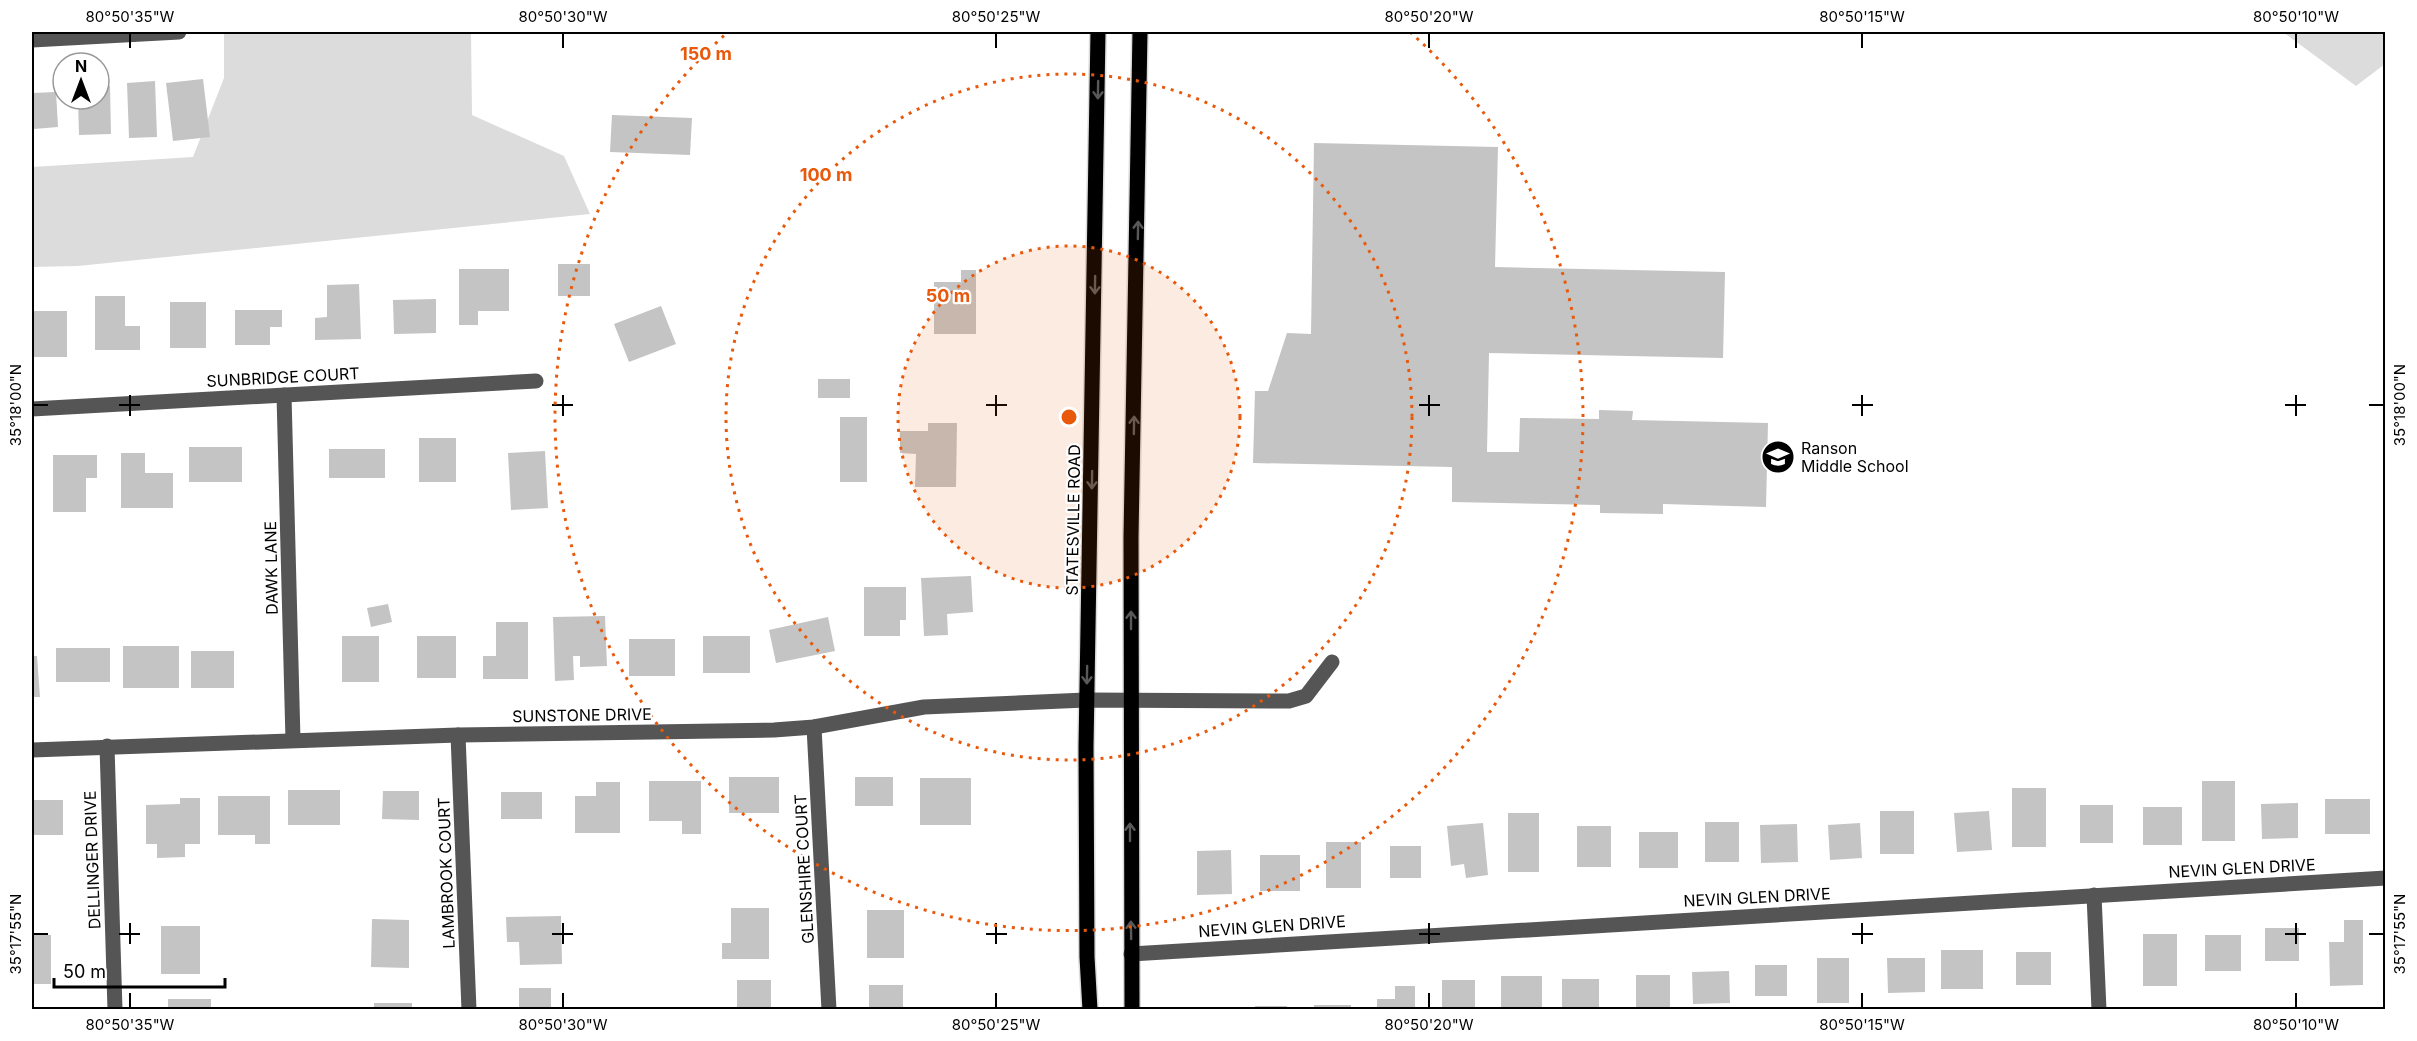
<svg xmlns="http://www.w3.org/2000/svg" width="2417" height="1041" font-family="Inter,sans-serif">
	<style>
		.green { fill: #dcdcdc }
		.building { fill: #c4c4c4 }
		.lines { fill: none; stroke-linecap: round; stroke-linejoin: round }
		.major-casing { stroke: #dbdbdb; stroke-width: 18 }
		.minor { stroke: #555; stroke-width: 15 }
		.major { stroke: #000; stroke-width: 15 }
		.oneway { stroke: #595959 }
		.ticks { fill: none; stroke: #000; stroke-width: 2 }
		.ring { fill: none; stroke: #e8590c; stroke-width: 3; stroke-dasharray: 3 6 }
		.labels { text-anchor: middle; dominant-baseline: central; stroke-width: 4.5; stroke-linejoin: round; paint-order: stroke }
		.street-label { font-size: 16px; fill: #000; stroke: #fff }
		.poi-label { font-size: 16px; fill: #000; stroke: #fff; text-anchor: start }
		.centre { fill: #e8590c; stroke: #fff; stroke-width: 3 }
		.ring-label { font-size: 18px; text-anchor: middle; font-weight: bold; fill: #e8590c; stroke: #fff; stroke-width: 4.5; stroke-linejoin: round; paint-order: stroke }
		.neatline { fill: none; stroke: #000; stroke-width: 2 }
		.ticks-label { font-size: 15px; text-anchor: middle; fill: #000 }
	</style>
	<rect width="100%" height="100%" fill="#fff"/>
	<g class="green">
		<path d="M224,32H471L472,115L564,156L590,214L78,266L32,267V167L193,157L224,78Z"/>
		<path d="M2283,32H2385V64L2356,86Z"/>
	</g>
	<g class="building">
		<path d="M203,79L210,137L173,141L166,83Z"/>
		<path d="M155,81L157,137L129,138L127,83Z"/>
		<path d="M110,86L111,134L79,135L78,99H99V87Z"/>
		<path d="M56,92L58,127L34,129L32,93Z"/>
		<path d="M612,115L692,118L690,155L610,152Z"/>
		<path d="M1314,143L1498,147L1495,267L1725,272L1723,358L1489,353L1487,452H1519L1520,418L1599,419V410L1633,411L1632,420L1768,423L1766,507L1663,504V514L1600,513V505L1452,502V467L1253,463L1255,391H1268L1287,333L1311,334Z"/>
		<rect x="558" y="264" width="32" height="32"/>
		<path d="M459,269H509V311H478V325H459Z"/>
		<path d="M961,270H976V334H934V282H961Z"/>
		<path d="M359,284L361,339L315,340V318L327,317V285Z"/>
		<path d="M95,296H125V326H140V350H95Z"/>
		<path d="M436,299V333L394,334L393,300Z"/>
		<rect x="170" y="302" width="36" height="46"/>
		<path d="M661,306L676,344L629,362L614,324Z"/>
		<path d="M235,310H282V327H270V345H235Z"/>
		<rect x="32" y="311" width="35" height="46"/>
		<rect x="818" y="379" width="32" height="19"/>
		<rect x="840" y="417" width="27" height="65"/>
		<path d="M928,423H957L956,487H915L916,454L900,453V431H928Z"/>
		<rect x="419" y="438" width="37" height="44"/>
		<rect x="189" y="447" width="53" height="35"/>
		<rect x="329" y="449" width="56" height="29"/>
		<path d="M545,451L548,508L511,510L508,453Z"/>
		<path d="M121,453H145V473H173V508H121Z"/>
		<path d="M53,455H97V478H86V512H53Z"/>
		<path d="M971,576L973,612L947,614L948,635L924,636L921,578Z"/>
		<path d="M864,587H906V620H900V636H864Z"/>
		<path d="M388,604L392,622L371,627L367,608Z"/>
		<path d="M605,616L607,666L580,667V656H573L574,680L555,681L553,617Z"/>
		<path d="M828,617L835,651L776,663L769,630Z"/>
		<path d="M496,622H528V679H483V656H496Z"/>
		<rect x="342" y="636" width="37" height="46"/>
		<rect x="417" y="636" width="39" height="42"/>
		<rect x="703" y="636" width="47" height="37"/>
		<rect x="629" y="639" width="46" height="37"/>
		<rect x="123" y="646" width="56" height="42"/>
		<rect x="56" y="648" width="54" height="34"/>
		<rect x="191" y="651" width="43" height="37"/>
		<path d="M32,656H37L40,697H32Z"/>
		<rect x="729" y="777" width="50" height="36"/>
		<rect x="855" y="777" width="38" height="29"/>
		<rect x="920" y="778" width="51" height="47"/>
		<path d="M649,781H701V834H682V821H649Z"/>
		<rect x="2202" y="781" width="33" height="60"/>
		<path d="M596,782H620V833H575V796H596Z"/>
		<rect x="2012" y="788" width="34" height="59"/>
		<rect x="288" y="790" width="52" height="35"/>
		<path d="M383,791H419V820L382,819Z"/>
		<rect x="501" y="792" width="41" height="27"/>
		<path d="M218,796H270V844H255V835H218Z"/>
		<path d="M180,798H200V844H185V857L157,858V844H146V805L180,804Z"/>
		<rect x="2325" y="799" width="45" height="35"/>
		<rect x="32" y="800" width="31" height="35"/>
		<path d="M2298,803V838L2262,839L2261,804Z"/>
		<rect x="2080" y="805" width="33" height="38"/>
		<rect x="2143" y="807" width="39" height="38"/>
		<rect x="1880" y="811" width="34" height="43"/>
		<path d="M1989,811L1992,850L1957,852L1954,813Z"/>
		<rect x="1508" y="813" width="31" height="59"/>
		<rect x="1705" y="822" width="34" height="40"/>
		<path d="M1483,823L1488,875L1466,878L1464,864L1451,866L1447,826Z"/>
		<path d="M1860,823L1862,858L1830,860L1828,825Z"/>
		<path d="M1797,824L1798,862L1761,863L1760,825Z"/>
		<rect x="1577" y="826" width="34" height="41"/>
		<rect x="1639" y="832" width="39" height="36"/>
		<rect x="1326" y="842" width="35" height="46"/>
		<rect x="1390" y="846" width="31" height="32"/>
		<path d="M1231,850L1232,894L1197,895V851Z"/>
		<rect x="1260" y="855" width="40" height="36"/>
		<path d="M731,908H769V959H722V943H731Z"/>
		<rect x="867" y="910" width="37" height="48"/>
		<path d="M561,916L562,964L520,965L519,942H507L506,917Z"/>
		<path d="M372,919L409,920V968L371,967Z"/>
		<path d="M2344,920H2363V985L2330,986L2329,942H2344Z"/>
		<rect x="161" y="926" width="39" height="48"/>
		<rect x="2265" y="928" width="34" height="33"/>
		<rect x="2143" y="934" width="34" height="52"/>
		<rect x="32" y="935" width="19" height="49"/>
		<rect x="2205" y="935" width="36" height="36"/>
		<rect x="1941" y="950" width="42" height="39"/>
		<rect x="2016" y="952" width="35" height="33"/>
		<rect x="1817" y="958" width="32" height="45"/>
		<path d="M1887,958H1925V992L1888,993Z"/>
		<rect x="1755" y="965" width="32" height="31"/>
		<path d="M1729,971L1730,1003L1693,1004L1692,972Z"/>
		<rect x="1636" y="975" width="34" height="35"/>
		<rect x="1501" y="976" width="41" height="34"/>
		<rect x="1562" y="979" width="37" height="31"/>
		<rect x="737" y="980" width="34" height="30"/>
		<rect x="1442" y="980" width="33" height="30"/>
		<rect x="869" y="985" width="34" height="25"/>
		<path d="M1395,986H1415V1010H1377V999H1395Z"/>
		<rect x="519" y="988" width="32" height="22"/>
		<rect x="168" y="999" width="43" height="11"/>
		<rect x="374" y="1003" width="38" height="7"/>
		<rect x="1314" y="1005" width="37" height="5"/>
		<rect x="1255" y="1006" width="32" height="4"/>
	</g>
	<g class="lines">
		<g class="major-casing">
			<g id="major">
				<path d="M1090,1010L1087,957L1086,747L1098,32"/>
				<path d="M1132,1010L1131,537L1140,32"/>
			</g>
		</g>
		<g class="minor">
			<path d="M32,40L179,32"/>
			<path d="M284,395L293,740"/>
			<path d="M32,409L536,381"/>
			<path d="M814,727L829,1010"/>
			<path d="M458,735L469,1010"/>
			<path d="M107,746L115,1010"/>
			<path d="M32,750L458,735L774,730L814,727L924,707L1086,700L1289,701L1306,696L1332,662"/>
			<path d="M2094,895L2099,1010"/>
			<path d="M1131,954L2386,878"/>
		</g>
		<use href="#major" class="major"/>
	</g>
	<defs><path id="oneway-shaft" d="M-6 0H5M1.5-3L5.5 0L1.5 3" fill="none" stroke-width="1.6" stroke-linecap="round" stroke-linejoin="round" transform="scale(1.5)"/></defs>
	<g class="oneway">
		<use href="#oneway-shaft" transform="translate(1098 90) rotate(91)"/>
		<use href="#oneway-shaft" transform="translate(1138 230) rotate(-89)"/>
		<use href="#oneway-shaft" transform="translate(1095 285) rotate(91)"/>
		<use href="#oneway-shaft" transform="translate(1134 425) rotate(-89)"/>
		<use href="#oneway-shaft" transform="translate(1092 480) rotate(91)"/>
		<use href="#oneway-shaft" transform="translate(1131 620) rotate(-90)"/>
		<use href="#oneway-shaft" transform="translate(1087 675) rotate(91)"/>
		<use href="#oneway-shaft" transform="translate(1130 832) rotate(-90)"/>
		<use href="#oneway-shaft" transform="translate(1131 930) rotate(-91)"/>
	</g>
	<path class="ticks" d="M130,33V48M563,33V48M996,33V48M1429,33V48M1862,33V48M2296,33V48M130,395V416M563,395V416M996,395V416M1429,395V416M1862,395V416M2296,395V416M33,405H48M119,405H140M552,405H573M986,405H1007M1419,405H1440M1852,405H1873M2285,405H2306M2369,405H2384M130,923V944M563,923V944M996,923V944M1429,923V944M1862,923V944M2296,923V944M33,934H48M119,934H140M552,934H573M986,934H1007M1419,934H1440M1852,934H1873M2285,934H2306M2369,934H2384M130,993V1008M563,993V1008M996,993V1008M1429,993V1008M1862,993V1008M2296,993V1008"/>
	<circle cx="1069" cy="417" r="171" fill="#e8590c" fill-opacity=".12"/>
	<g class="ring">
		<circle cx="1069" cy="417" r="171"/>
		<circle cx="1069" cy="417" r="343"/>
		<path d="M1410 32A514 514 0 1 1 728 32"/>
	</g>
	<defs>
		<g id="school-disc" transform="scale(1.725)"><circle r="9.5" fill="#000" stroke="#fff"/><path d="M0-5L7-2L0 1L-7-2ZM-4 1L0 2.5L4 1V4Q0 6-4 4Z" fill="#fff"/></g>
	</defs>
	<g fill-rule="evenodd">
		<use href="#school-disc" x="1778" y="457"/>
	</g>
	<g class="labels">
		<g class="street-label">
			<text transform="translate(283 377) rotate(-3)">SUNBRIDGE COURT</text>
			<text transform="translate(1073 520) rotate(-89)">STATESVILLE ROAD</text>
			<text transform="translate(271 568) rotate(-91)">DAWK LANE</text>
			<text transform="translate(582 715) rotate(-1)">SUNSTONE DRIVE</text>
			<text transform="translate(92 860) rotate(-92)">DELLINGER DRIVE</text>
			<text transform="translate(2242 868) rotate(-3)">NEVIN GLEN DRIVE</text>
			<text transform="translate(804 869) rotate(-93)">GLENSHIRE COURT</text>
			<text transform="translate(446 873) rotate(-92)">LAMBROOK COURT</text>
			<text transform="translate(1757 897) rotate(-3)">NEVIN GLEN DRIVE</text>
			<text transform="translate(1272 926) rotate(-4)">NEVIN GLEN DRIVE</text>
		</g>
		<g class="poi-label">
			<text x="1801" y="448">Ranson<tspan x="1801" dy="18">Middle School</tspan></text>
		</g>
	</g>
	<circle cx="1069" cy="417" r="9" class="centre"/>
	<g class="ring-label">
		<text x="706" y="60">150 m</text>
		<text x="826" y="181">100 m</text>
		<text x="948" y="302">50 m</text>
	</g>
	<rect width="2417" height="1041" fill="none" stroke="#ffffff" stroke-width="66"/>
	<g transform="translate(81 81)"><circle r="28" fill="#ffffff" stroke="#999999" stroke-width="1.5"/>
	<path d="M0-4.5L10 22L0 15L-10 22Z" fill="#000000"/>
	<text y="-9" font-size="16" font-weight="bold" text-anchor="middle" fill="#000000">N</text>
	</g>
	<path d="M54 978v9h171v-9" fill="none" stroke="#000000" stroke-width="3"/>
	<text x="63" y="978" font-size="18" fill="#000000" stroke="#ffffff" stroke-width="4.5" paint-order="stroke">50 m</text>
	<rect x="33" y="33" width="2351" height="975" class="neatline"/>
	<g class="ticks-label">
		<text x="130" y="22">80°50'35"W</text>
		<text x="563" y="22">80°50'30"W</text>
		<text x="996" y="22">80°50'25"W</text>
		<text x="1429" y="22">80°50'20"W</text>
		<text x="1862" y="22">80°50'15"W</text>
		<text x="2296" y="22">80°50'10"W</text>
		<text transform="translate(16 405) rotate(-90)" y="5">35°18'00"N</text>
		<text transform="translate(2400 405) rotate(-90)" y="5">35°18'00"N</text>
		<text transform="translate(16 934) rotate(-90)" y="5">35°17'55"N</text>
		<text transform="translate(2400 934) rotate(-90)" y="5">35°17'55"N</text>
		<text x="130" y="1030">80°50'35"W</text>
		<text x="563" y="1030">80°50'30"W</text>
		<text x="996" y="1030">80°50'25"W</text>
		<text x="1429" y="1030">80°50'20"W</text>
		<text x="1862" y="1030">80°50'15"W</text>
		<text x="2296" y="1030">80°50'10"W</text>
	</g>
</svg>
